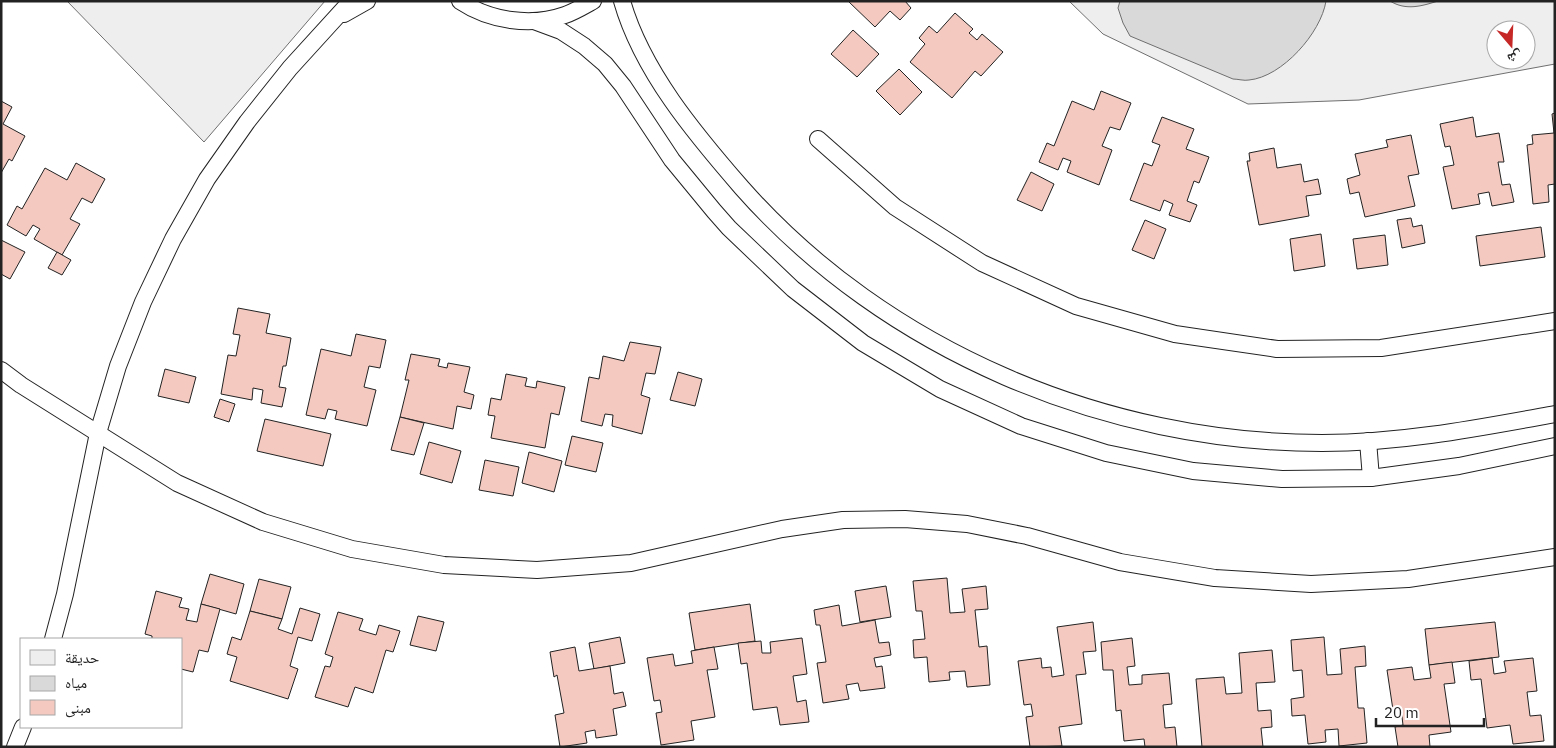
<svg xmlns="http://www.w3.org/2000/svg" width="1556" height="748" font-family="'IBM Plex Sans','Noto Naskh Arabic',sans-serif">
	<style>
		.green { fill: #eee; stroke: #6f6f6f; fill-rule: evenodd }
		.water { fill: #d9d9d9; stroke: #6f6f6f }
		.building { fill: #f3c9c0; stroke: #222 }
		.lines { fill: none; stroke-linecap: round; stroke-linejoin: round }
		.service-casing { stroke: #222; stroke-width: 18 }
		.service { stroke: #fff; stroke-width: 16 }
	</style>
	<rect width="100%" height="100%" fill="#fff"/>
	<g class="green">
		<path d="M67,1H325L204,142Z"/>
		<path d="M1069,1H1555V64L1359,100L1248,104L1103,34ZM1496,30H1526V60H1496Z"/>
	</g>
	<g class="water">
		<path d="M1120,1H1326C1321,33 1282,77 1249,80C1244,81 1238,79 1233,79L1130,36L1123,23L1118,8Z"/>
		<path d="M1390,1H1438C1422,6 1406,11 1390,1Z"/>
	</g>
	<g class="building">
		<path d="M848,1H905L911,8L900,20L890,11L875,27Z"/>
		<path d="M955,13L973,29L969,33L977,40L982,34L1003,52L981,76L975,71L952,98L910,62L925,44L919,38L929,26L937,33Z"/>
		<path d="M853,30L879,54L857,77L831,54Z"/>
		<path d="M899,69L922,92L900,115L876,91Z"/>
		<path d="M1101,91L1131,103L1120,130L1110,127L1102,146L1112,150L1099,185L1067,172L1071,161L1063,158L1058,170L1039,162L1047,143L1054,146L1072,101L1094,110Z"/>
		<path d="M1,101L12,107L3,124L25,136L12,161L9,159L1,173Z"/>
		<path d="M1555,113V184L1548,185L1549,202L1533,204L1527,145L1533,144L1532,135L1554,133L1552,114Z"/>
		<path d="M1162,117L1194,129L1186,149L1209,157L1199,183L1194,181L1187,201L1197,205L1190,222L1169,215L1173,204L1164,200L1160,211L1130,200L1144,163L1152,166L1160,145L1152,142Z"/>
		<path d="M1473,117L1476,137L1499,133L1504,162H1498L1502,185L1510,184L1514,202L1492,206L1489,192L1478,194L1480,204L1452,209L1443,167L1454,165L1450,146L1445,147L1440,124Z"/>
		<path d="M1411,135L1419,174L1408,176L1415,206L1365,217L1359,192L1350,194L1347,179L1360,175L1355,154L1388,147L1386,140Z"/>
		<path d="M1274,148L1277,168L1301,164L1304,182L1318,179L1321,194L1306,196L1309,216L1259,225L1247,161H1250L1249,153Z"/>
		<path d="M76,163L105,179L92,203L82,198L70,219L80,224L62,255L34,239L40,229L33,225L26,236L7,225L17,206L22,209L45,168L67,180Z"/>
		<path d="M1031,172L1054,184L1042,211L1017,200Z"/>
		<path d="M1411,218L1413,227L1422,225L1425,243L1402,248L1397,220Z"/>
		<path d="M1145,220L1166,229L1154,259L1132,250Z"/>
		<path d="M1541,227L1545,257L1480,266L1476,236Z"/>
		<path d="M1321,234L1325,266L1294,271L1290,239Z"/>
		<path d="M1385,235L1388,265L1357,269L1353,239Z"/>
		<path d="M1,240L25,252L10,279L1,274Z"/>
		<path d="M57,252L71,260L62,275L48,268Z"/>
		<path d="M238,308L270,314L266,333L291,338L286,366H283L279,387L286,388L282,407L261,403L263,390L253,388L252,400L221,394L228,355L236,356L240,335L233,334Z"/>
		<path d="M356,334L386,340L380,368L369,366L364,387L376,390L367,426L335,419L337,411L328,409L325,419L306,415L321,349L351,356Z"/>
		<path d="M630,342L661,347L655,374L646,373L641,395L650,398L642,434L612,426L613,415L605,414L602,426L581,421L589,377L599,379L603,356L624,361Z"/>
		<path d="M411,354L440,359L438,366L447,368L448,363L470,367L464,392L474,395L471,409L457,406L453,429L400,417L409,380H405Z"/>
		<path d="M165,369L196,377L189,403L158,396Z"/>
		<path d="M678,372L702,379L695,406L670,400Z"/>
		<path d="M506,374L527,378L525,386L536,388L537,381L565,387L559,415L551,413L545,448L491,438L495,416L488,415L491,398L501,400Z"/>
		<path d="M220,399L235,404L229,422L214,417Z"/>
		<path d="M400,417L424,423L414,455L391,450Z"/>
		<path d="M265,419L331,434L323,466L257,451Z"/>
		<path d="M572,436L603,443L596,472L565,465Z"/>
		<path d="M429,442L461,451L452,483L420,474Z"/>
		<path d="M529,452L562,461L554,492L522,483Z"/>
		<path d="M485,460L519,467L513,496L479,490Z"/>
		<path d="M210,574L244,584L236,614L201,604Z"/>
		<path d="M947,578L950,613L965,612L962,589L986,586L988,609L975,610L979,647L987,646L990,685L967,687L965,671L949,672L950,680L929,682L927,657L914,658L913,640L925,639L922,611H916L913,581Z"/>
		<path d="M259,579L291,587L282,619L250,611Z"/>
		<path d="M886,586L891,617L860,622L855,591Z"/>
		<path d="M156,591L182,598L179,607L189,609L186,620L197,622L201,604L220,609L208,652L199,650L193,672L181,669V639H152V636L145,634Z"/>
		<path d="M750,604L755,641L695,650L689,613Z"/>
		<path d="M839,605L842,626L875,620L879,643L889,642L891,655L874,658L876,667L882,666L885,688L860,691L858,683L846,685L849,699L823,703L817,663L826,662L820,625H816L814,610Z"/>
		<path d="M300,608L320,614L312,641L298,637L290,666L298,669L288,699L230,681L237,657L227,654L232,637L241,640L250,611L282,619L278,629L292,634Z"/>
		<path d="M338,612L363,619L359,630L376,635L379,625L400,631L393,652L386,650L373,693L355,687L348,707L315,697L325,666L330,667L333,657L325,654Z"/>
		<path d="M418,616L444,622L436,651L410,645Z"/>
		<path d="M1093,622L1096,651L1083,652L1086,674L1076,675L1082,724L1059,727L1062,746L1030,747L1026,717L1033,716L1031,704L1024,705L1018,661L1041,658L1042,668L1051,667L1052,677L1064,675L1057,627Z"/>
		<path d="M1495,622L1499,657L1429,665L1425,629Z"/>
		<path d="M620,637L625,663L594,669L589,643Z"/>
		<path d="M1324,637L1327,675L1342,674L1340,649L1365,646L1366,666L1355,667L1358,708H1364L1367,743L1339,746L1338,729L1325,730L1326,742L1308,744L1305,715L1292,716L1291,699L1304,697L1302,670L1293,671L1291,640Z"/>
		<path d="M802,638L807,674L793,676L797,702L806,700L809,722L780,725L777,707L753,710L747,663L741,664L738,643L761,641L762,653H771L770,642Z"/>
		<path d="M1132,638L1135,666L1127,667L1129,685L1142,684V675L1169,673L1172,704L1163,705L1165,728L1175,727L1177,747H1145L1144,739L1124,741L1121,710L1116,711L1113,670H1103L1101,642Z"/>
		<path d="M575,647L579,671L610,666L614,694L623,692L626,706L613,709L617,735L596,738L595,730L585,732L587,743L560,747L555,715L564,713L557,675L554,677L550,652Z"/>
		<path d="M714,647L718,669L707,670L715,717L691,721L694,740L661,745L656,713L662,712L660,700L654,701L647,658L673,654L675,666L693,663L691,651Z"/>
		<path d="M1272,650L1275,682L1256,683L1258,711L1271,710L1272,727L1261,728L1263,747H1202L1196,679L1224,677L1226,694L1242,693L1239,653Z"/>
		<path d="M1492,658L1494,674L1506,672L1504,661L1533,658L1537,691L1527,692L1530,716L1541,715L1544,741L1513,744L1510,725L1487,728L1481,679L1471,680L1469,661Z"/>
		<path d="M1452,662L1455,683L1444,684L1451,732L1429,735L1430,747H1398L1395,727L1403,725L1401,709L1393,710L1387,670L1412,667L1414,680L1431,678L1429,665Z"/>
	</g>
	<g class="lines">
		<g class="service-casing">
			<g id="service">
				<path d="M460,1C490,21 531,27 565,15C574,12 584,6 593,1"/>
				<path d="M622,1C642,71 695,134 742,188C886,351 1106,443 1322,443C1401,443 1478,428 1555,414"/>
				<path d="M344,14L367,1"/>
				<path d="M534,21L561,31L584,46L605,64L623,86L672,160L714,211L729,228L793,289L863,343L940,389L1021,426L1106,453L1193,471L1282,479L1371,478L1459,466L1555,446"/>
				<path d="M818,139L895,207L982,263L1076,306L1175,334L1277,349L1381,348L1555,321"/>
				<path d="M1,370L21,385L177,483L263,522L352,549L444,565L537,570L631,563L782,529L843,520L905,519L967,524L1027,536L1120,562L1215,578L1311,584L1408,579L1555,557"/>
				<path d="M1368,441L1371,478"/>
				<path d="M53,639L65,594L98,433L118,366L143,302L173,239L207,179L247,122L290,68L351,1"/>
				<path d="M15,747L23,727"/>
			</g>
		</g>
		<use href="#service" class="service"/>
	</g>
	<rect width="1556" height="748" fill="none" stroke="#222222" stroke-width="5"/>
	<rect x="20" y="638" width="162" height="90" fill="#ffffff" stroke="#a7a7a7"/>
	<rect x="30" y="650" width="25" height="15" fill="#eeeeee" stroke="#a7a7a7"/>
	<text x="65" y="663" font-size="15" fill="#222222">حديقة</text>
	<rect x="30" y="676" width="25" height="15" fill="#d9d9d9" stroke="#a7a7a7"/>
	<text x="65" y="688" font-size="15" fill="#222222">مياه</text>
	<rect x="30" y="700" width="25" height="15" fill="#f3c9c0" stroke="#a7a7a7"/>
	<text x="65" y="713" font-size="15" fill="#222222">مبنى</text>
	<g transform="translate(1511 45) rotate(161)"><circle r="24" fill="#ffffff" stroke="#a7a7a7"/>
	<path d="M0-4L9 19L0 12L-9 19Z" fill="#c62828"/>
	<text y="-8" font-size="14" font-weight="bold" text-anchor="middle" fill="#222222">ش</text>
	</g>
	<path d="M1376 718v8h108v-8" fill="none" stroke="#222222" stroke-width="2.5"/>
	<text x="1384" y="718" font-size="15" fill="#222222" stroke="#ffffff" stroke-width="4" paint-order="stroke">20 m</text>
</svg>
